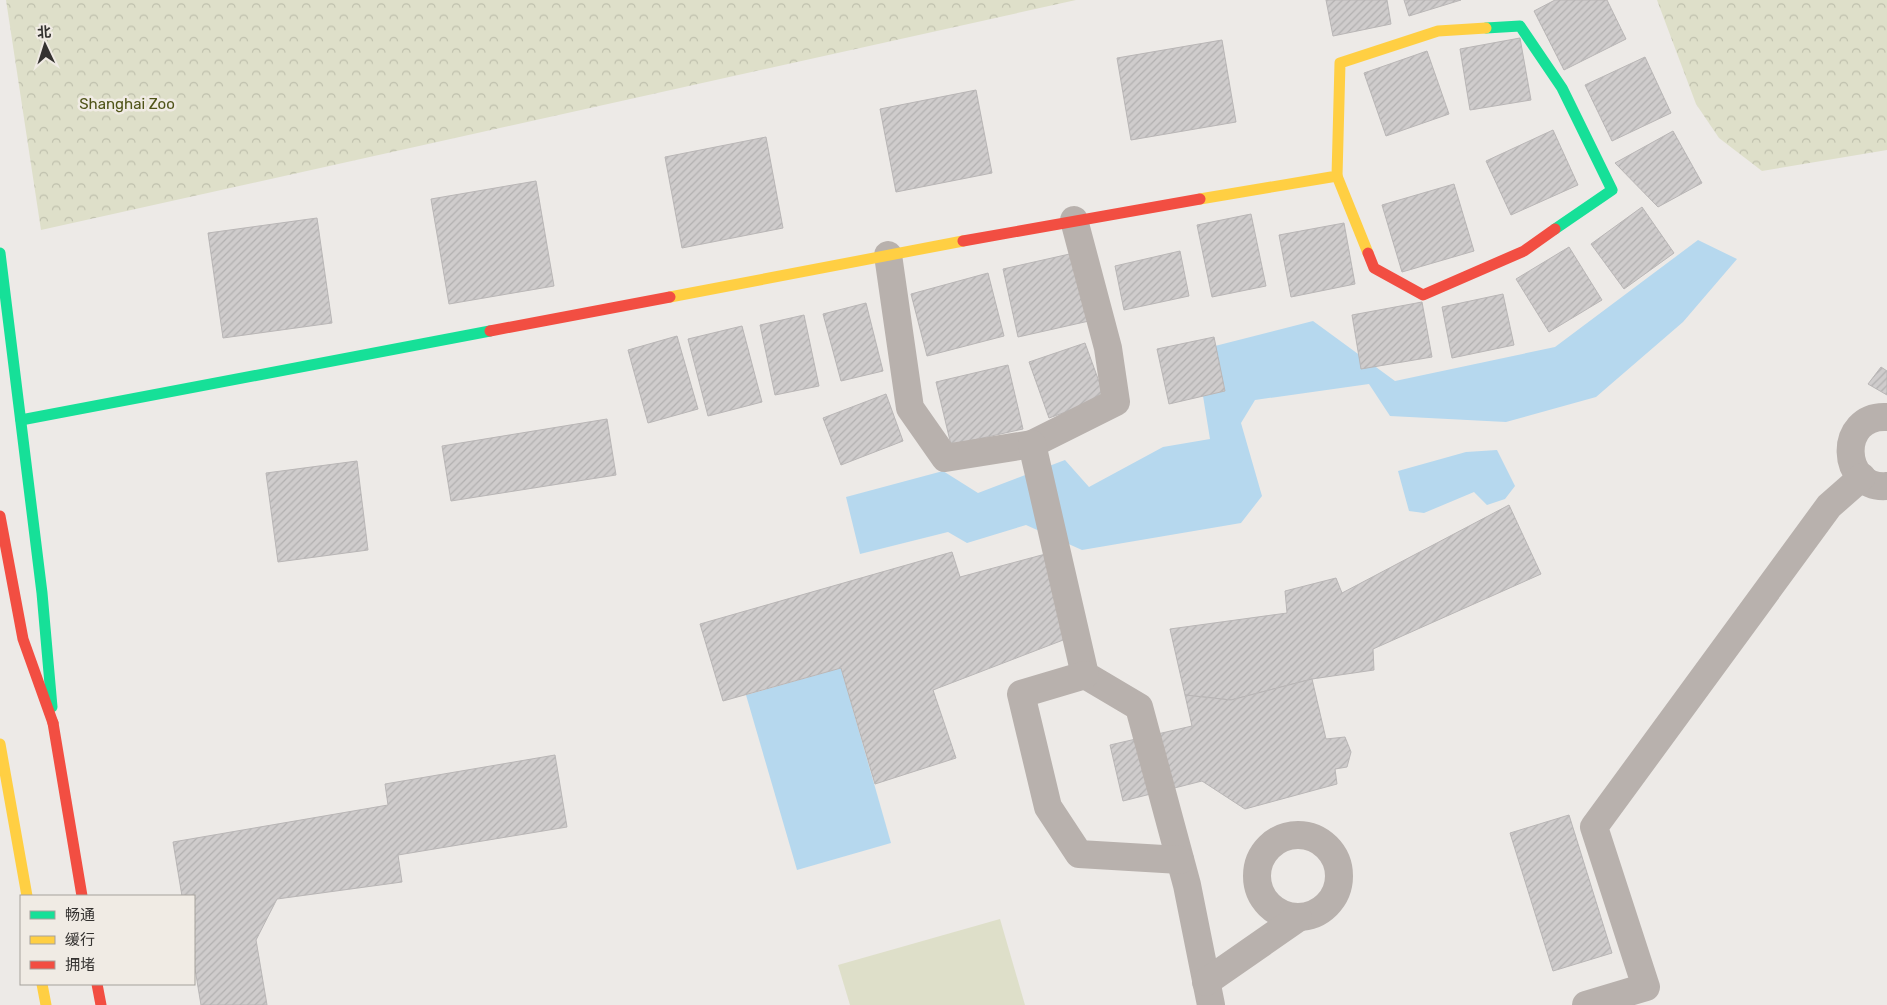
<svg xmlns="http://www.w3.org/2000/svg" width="1887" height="1005" font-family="Rubik,'Noto Sans SC',sans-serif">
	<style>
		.green { fill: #dedfc9 }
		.park { fill: url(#park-crowns) }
		.water { fill: #b6d8ee }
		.building { fill: url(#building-hatch); stroke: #b9b6b6 }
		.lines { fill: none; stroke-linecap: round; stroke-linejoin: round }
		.street { stroke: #b8b1ad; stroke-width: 28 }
		.fast { stroke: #16e098; stroke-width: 11 }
		.slow { stroke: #ffcf43; stroke-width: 11 }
		.jam { stroke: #f24e42; stroke-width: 11 }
		.labels { text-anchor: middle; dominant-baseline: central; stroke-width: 5; stroke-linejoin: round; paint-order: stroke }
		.park-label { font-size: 15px; fill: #505419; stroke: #f0ebe4 }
	</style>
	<defs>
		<pattern id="park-crowns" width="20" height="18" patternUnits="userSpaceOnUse" patternTransform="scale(1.25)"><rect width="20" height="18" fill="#dedfc9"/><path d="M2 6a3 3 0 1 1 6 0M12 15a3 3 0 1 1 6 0" fill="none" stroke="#bfc0ad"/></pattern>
		<pattern id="building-hatch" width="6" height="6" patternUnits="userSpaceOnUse" patternTransform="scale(1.25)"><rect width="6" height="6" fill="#cfcccc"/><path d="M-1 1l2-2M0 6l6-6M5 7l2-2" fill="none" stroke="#b2b0b0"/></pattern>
	</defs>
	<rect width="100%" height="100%" fill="#edeae7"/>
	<path class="green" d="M1000,919L1025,1005H850L838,965Z"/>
	<g class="park">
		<path d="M6,0H1076L41,230Z"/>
		<path d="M1657,0H1887V150L1762,171L1719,138L1696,104Z"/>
	</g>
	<g class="water">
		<path d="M1698,240L1737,259L1683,322L1596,397L1506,422L1390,416L1369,384L1255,400L1241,423L1262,496L1241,523L1082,550L1026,525L967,543L948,532L860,554L846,497L943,471L978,493L1065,460L1089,487L1163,447L1210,439L1203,396L1225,391L1215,346L1313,321L1395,381L1555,347Z"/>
		<path d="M1497,450L1515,486L1505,499L1487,505L1474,492L1424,513L1409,511L1398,471L1466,452Z"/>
		<path d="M841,668L891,843L797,870L746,695Z"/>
	</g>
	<g class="building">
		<path d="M1326,0H1387L1391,24L1333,36Z"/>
		<path d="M1404,0H1461L1409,16Z"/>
		<path d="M1555,0H1607L1626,39L1564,70L1534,11Z"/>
		<path d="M1520,38L1531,100L1470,110L1460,49Z"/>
		<path d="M1222,40L1236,122L1131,140L1117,58Z"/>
		<path d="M1427,51L1449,114L1386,136L1364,73Z"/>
		<path d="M1645,57L1671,113L1612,141L1585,85Z"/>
		<path d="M976,90L992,173L896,192L880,109Z"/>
		<path d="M1553,130L1578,185L1511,215L1486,161Z"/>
		<path d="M1673,131L1702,183L1658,207L1615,163Z"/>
		<path d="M766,137L783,228L682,248L665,157Z"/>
		<path d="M536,181L554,286L449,304L431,199Z"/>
		<path d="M1454,184L1474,251L1402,272L1382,205Z"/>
		<path d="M1642,207L1674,253L1624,289L1591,244Z"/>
		<path d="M1251,214L1266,286L1212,297L1197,225Z"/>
		<path d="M317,218L332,323L223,338L208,233Z"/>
		<path d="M1344,223L1355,284L1291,297L1279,235Z"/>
		<path d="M1569,247L1602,300L1549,332L1516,279Z"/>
		<path d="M1180,251L1189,296L1124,310L1115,266Z"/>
		<path d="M1074,253L1089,321L1018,337L1003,269Z"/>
		<path d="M988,273L1004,336L927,356L911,294Z"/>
		<path d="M1503,294L1514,345L1452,358L1442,307Z"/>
		<path d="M1422,302L1432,357L1361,369L1352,315Z"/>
		<path d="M866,303L883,371L841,381L823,314Z"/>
		<path d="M804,315L819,386L775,395L760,325Z"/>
		<path d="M742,326L762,402L708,416L688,339Z"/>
		<path d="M677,336L698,409L648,423L628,350Z"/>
		<path d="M1214,337L1225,391L1169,404L1157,349Z"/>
		<path d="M1085,343L1105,398L1049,418L1029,362Z"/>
		<path d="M1008,365L1023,429L951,445L936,382Z"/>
		<path d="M1881,367L1887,371V395L1868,384Z"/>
		<path d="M886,394L903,441L841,465L823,418Z"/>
		<path d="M607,419L616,475L451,501L442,446Z"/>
		<path d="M357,461L368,550L278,562L266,473Z"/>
		<path d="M1509,505L1541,574L1373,649L1374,670L1312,679L1231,700L1185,695L1170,629L1287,613L1285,591L1336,578L1342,593Z"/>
		<path d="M952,552L960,577L1053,552L1071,637L933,690L956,758L875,784L841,668L723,701L700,624Z"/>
		<path d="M1312,679L1326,739L1345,737L1351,752L1347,767L1335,769L1337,784L1245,809L1202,781L1123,801L1110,745L1192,726L1185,695L1231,700Z"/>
		<path d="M555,755L567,827L398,855L402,882L277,899L256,940L267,1005H201L194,963V896H182L173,842L388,805L385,784Z"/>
		<path d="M1569,815L1612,953L1553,971L1510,833Z"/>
	</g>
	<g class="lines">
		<g class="street">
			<path d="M888,255L910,408L945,458L1032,444L1116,402L1108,348L1074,220"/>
			<path d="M1887,417C1837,414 1840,490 1887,486"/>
			<path d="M1032,444L1085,675L1139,707L1187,885L1211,1005"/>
			<path d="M1085,675L1021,694L1048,807L1079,854L1180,860"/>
			<circle cx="1298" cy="876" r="41"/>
			<path d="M1206,982L1298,918"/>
			<path d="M1586,1005L1646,987L1594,827L1829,506L1862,477"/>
		</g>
		<g class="fast">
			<path d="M1486,28L1520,26L1562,88L1612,190L1555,229"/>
			<path d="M0,253L42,593L52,707"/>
			<path d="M21,420L490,331"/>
		</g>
		<g class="slow">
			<path d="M1337,176L1368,253"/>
			<path d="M1200,199L1337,176L1340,63L1438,31L1486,28"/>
			<path d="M670,297L963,241"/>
			<path d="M0,744L27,896"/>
			<path d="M42,984L46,1005"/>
		</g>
		<g class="jam">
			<path d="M963,241L1200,199"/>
			<path d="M1368,253L1374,268L1423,295L1524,251L1555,229"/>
			<path d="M490,331L670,297"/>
			<path d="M0,516L23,639L53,723"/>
			<path d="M53,723L82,896"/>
			<path d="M97,984L101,1005"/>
		</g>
	</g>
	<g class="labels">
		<g class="park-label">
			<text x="127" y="104">Shanghai Zoo</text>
		</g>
	</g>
	<rect x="20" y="895" width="175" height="90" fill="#f0ebe4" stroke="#a5a19c"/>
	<rect x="30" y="911" width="25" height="8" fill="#16e098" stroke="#a5a19c"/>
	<text x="65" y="920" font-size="15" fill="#343230">畅通</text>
	<rect x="30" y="936" width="25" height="8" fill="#ffcf43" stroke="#a5a19c"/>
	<text x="65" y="945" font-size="15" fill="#343230">缓行</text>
	<rect x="30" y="961" width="25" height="8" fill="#f24e42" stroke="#a5a19c"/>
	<text x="65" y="970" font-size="15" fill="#343230">拥堵</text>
	<g transform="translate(45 45) rotate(356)" stroke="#f0ebe4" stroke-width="4" paint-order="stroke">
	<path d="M0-4L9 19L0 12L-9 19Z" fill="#343230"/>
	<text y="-8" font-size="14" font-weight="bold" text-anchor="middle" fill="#343230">北</text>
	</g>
</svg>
